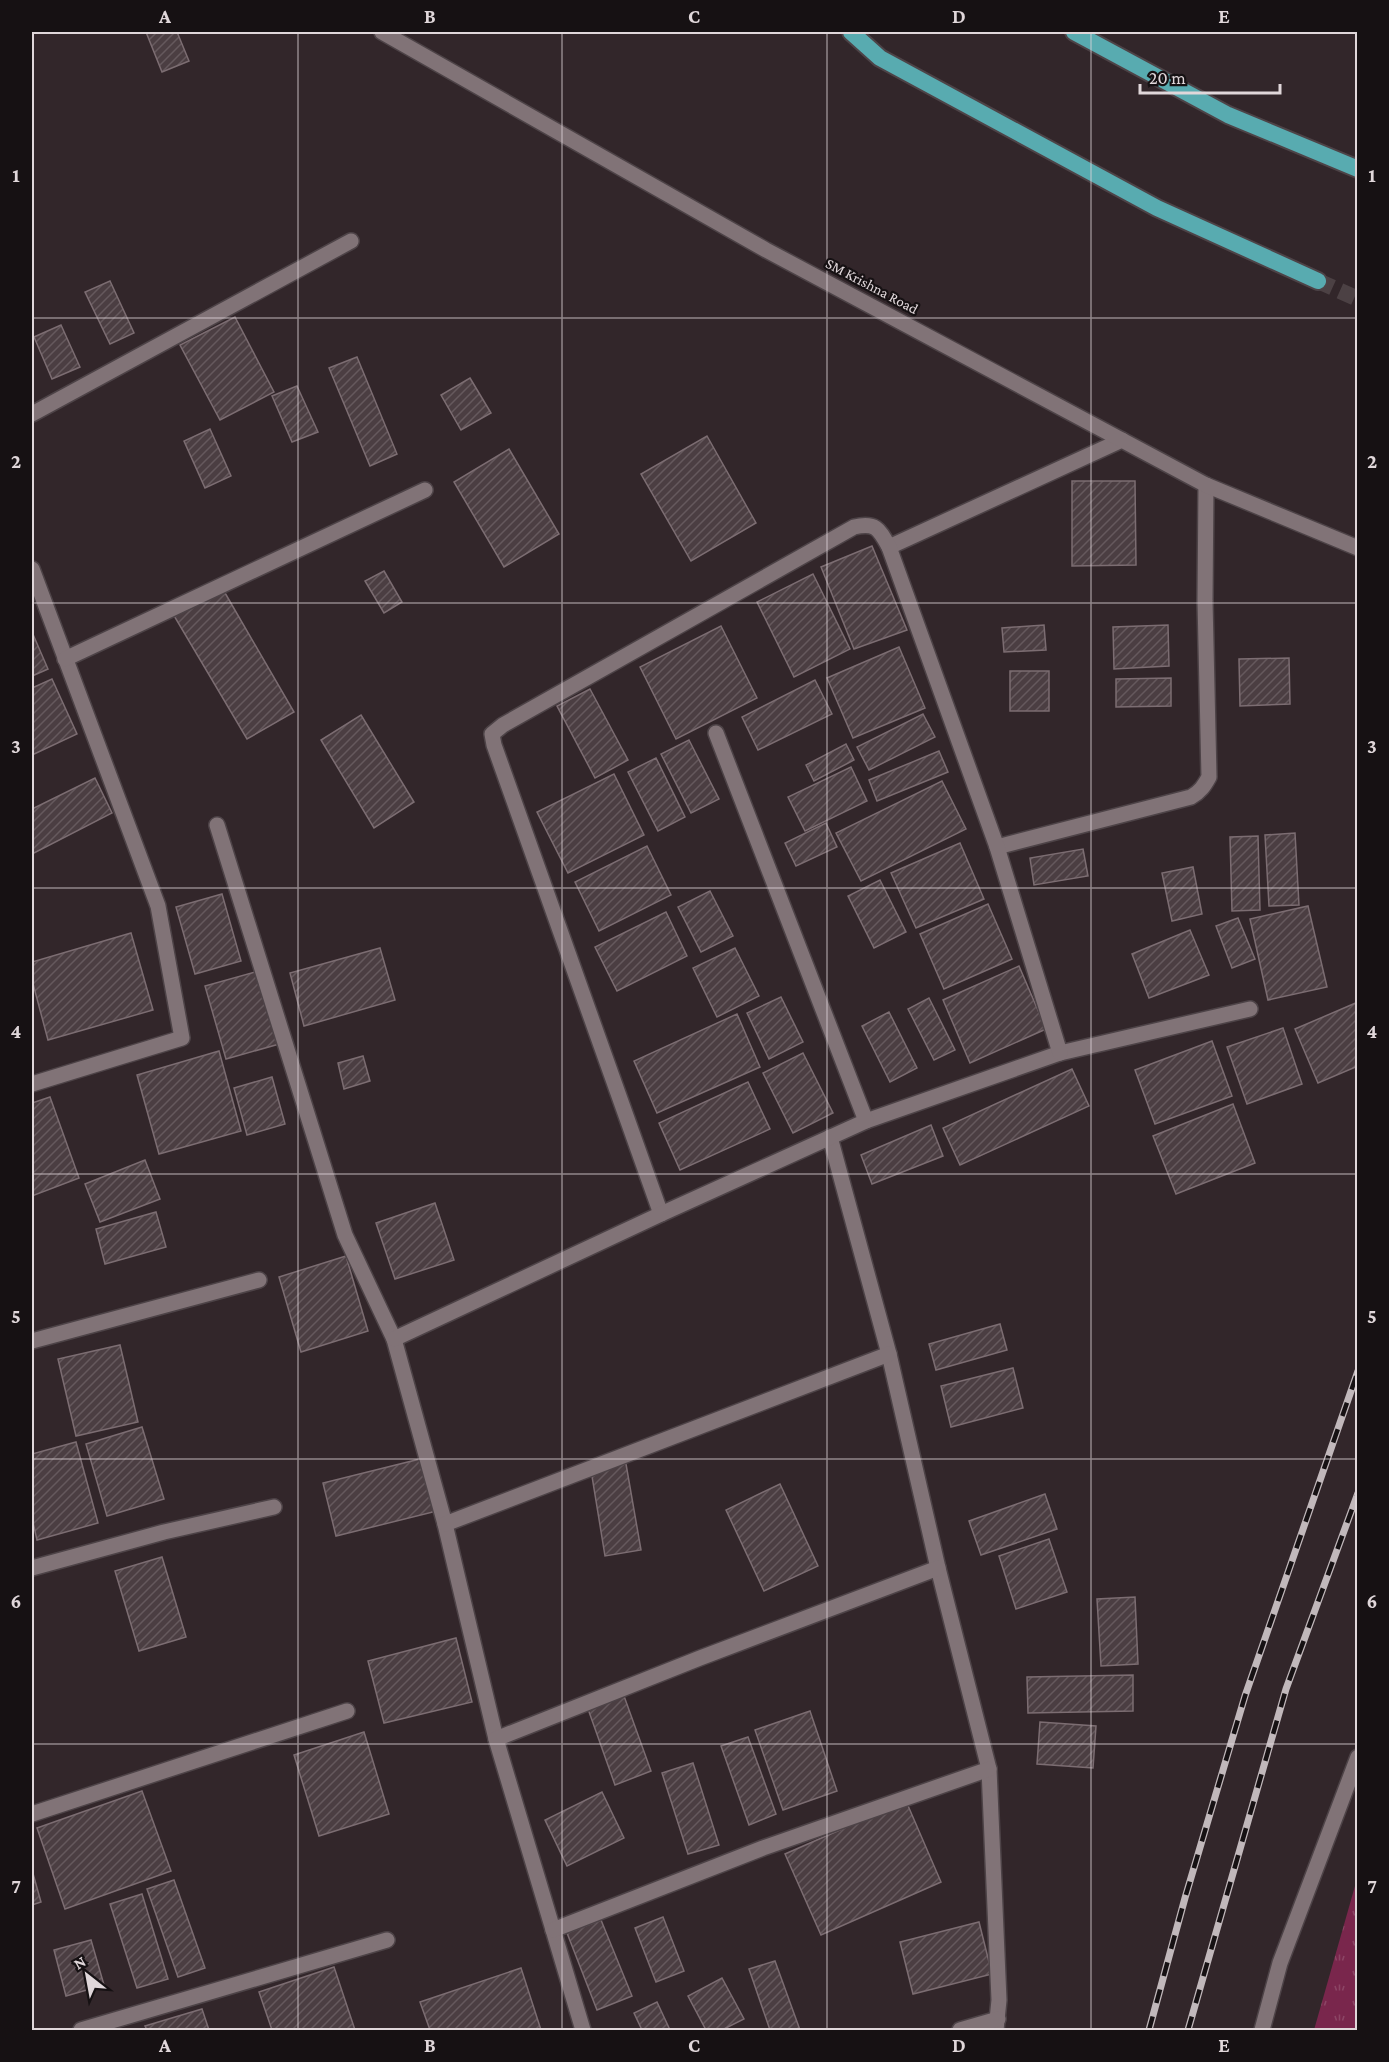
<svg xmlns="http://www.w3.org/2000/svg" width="1389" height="2062" font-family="'Crimson Pro',serif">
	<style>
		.grass { fill: url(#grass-tufts) }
		.building { fill: url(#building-hatch); stroke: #7c6d72; stroke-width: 1.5 }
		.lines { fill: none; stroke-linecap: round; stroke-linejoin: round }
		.trunk-tunnel { stroke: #4c4144; stroke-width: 16; stroke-dasharray: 16 8; stroke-linecap: butt }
		.service-casing { stroke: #4d4347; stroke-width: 18 }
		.minor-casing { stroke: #4d4347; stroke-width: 18 }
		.tertiary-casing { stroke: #4d4347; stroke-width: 18 }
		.trunk-casing { stroke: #4d4347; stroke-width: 20 }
		.service { stroke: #817377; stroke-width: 15 }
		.minor { stroke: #817377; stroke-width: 15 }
		.tertiary { stroke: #817377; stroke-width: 15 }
		.trunk { stroke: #58abb0; stroke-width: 16 }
		.rail-casing { stroke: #c1b8bb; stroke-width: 7 }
		.rail { stroke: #161113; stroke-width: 4.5; stroke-dasharray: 14; stroke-linecap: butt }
		.grid { fill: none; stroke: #e0d7da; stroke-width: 1.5; stroke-opacity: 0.55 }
		.labels { text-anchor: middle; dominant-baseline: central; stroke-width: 4.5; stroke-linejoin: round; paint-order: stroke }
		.street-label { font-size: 15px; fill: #e0d7da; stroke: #161113 }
		.neatline { fill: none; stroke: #e0d7da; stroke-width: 2 }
		.grid-label { font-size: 20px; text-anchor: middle; font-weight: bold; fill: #e0d7da }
	</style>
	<defs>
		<pattern id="grass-tufts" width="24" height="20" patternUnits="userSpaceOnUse" patternTransform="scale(1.5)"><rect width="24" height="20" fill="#79264c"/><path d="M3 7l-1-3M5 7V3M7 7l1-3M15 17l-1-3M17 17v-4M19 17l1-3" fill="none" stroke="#8c4565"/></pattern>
		<pattern id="building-hatch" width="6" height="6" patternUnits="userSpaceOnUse" patternTransform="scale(1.5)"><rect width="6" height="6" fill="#4b3e42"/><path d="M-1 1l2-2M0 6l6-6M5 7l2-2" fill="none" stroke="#65595d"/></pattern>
	</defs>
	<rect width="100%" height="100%" fill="#32262a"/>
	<path class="grass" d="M1357,1879V2030H1314Z"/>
	<g class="building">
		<path d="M146,32H177L189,61L162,72Z"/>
		<path d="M110,281L134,333L110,344L85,292Z"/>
		<path d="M235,317L274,392L220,420L180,345Z"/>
		<path d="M61,325L80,367L52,379L34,337Z"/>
		<path d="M357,357L397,454L370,466L329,368Z"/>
		<path d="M470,378L491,413L461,430L441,395Z"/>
		<path d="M297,386L318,432L292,442L272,396Z"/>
		<path d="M210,429L231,476L205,488L184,441Z"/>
		<path d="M707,436L756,523L691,561L641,474Z"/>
		<path d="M509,449L559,534L504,567L454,482Z"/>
		<path d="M1072,481H1135L1136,565L1072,566Z"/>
		<path d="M872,546L907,630L854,649L821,567Z"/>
		<path d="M384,571L402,602L384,613L365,581Z"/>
		<path d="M813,574L850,649L794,677L757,602Z"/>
		<path d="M221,586L294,712L247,739L173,614Z"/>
		<path d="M1044,625L1046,650L1004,652L1002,628Z"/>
		<path d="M1168,625L1169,666L1114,669L1113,627Z"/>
		<path d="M721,626L757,698L676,739L640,667Z"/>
		<path d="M32,632L48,669L32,676Z"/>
		<path d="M899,647L925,708L853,738L827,678Z"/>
		<path d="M1289,658L1290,704L1240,706L1239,659Z"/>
		<rect x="1010" y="671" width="39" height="40"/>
		<path d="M1171,678V706L1116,707V679Z"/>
		<path d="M52,679L77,734L32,755V688Z"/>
		<path d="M815,680L832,714L758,750L742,717Z"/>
		<path d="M590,689L628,760L595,778L557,706Z"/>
		<path d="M923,714L935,737L869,770L857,747Z"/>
		<path d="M361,715L414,802L374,828L321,740Z"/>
		<path d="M689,740L719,799L691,813L661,754Z"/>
		<path d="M846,744L854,760L814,781L806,765Z"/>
		<path d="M939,751L948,772L877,801L869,780Z"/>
		<path d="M656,758L685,817L658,831L628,772Z"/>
		<path d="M851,767L867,801L805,831L788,797Z"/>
		<path d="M614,774L644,835L568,873L537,812Z"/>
		<path d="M95,778L112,813L32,854V809Z"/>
		<path d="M942,781L966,829L861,881L836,833Z"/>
		<path d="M826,823L837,847L796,866L785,843Z"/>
		<path d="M1295,833L1299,905L1269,906L1265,835Z"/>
		<path d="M1258,836L1260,910L1232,911L1230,837Z"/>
		<path d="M960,843L984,899L916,928L891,873Z"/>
		<path d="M647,846L671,895L599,931L575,882Z"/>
		<path d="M1083,849L1088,876L1034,885L1030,858Z"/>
		<path d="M1193,867L1202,914L1172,921L1162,873Z"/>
		<path d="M880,880L906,932L874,948L848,896Z"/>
		<path d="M710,891L733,936L701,952L678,907Z"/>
		<path d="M222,894L241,961L195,974L176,907Z"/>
		<path d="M988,904L1012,959L944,989L920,934Z"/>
		<path d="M1308,906L1327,987L1268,1000L1250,919Z"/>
		<path d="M666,912L687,956L617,991L595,947Z"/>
		<path d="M1238,918L1255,959L1232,968L1216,926Z"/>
		<path d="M1190,930L1209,975L1149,998L1132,954Z"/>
		<path d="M131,933L153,1010L48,1040L32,980V962Z"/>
		<path d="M380,948L395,1000L304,1026L290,973Z"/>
		<path d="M735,948L759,996L717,1017L693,968Z"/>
		<path d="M1019,966L1046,1029L970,1063L943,1000Z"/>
		<path d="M262,970L283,1043L226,1059L205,986Z"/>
		<path d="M781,997L803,1042L769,1059L747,1013Z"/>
		<path d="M929,998L955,1050L934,1060L908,1009Z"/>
		<path d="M1358,1002V1066L1318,1083L1295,1029Z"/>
		<path d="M889,1012L917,1068L890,1082L862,1026Z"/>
		<path d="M737,1014L760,1067L657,1113L634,1061Z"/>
		<path d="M1283,1028L1302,1084L1247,1104L1227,1047Z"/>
		<path d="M1212,1041L1232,1096L1155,1124L1135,1070Z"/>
		<path d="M219,1051L241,1131L159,1154L137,1075Z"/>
		<path d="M803,1053L833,1113L793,1133L763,1073Z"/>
		<path d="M363,1056L370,1081L344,1089L338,1063Z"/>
		<path d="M1072,1069L1089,1106L960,1165L943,1128Z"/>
		<path d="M272,1077L285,1124L247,1135L234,1088Z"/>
		<path d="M748,1082L770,1129L680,1170L659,1123Z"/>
		<path d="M50,1097L79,1178L32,1196V1103Z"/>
		<path d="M1233,1104L1255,1163L1176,1194L1153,1136Z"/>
		<path d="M931,1125L943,1156L872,1184L861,1155Z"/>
		<path d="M145,1160L160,1199L100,1222L85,1184Z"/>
		<path d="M435,1203L454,1260L395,1279L376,1223Z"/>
		<path d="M156,1212L166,1247L105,1264L96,1229Z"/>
		<path d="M346,1256L368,1331L301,1352L279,1277Z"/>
		<path d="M1000,1324L1007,1350L936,1370L929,1344Z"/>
		<path d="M120,1345L138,1422L76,1436L58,1359Z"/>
		<path d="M1013,1368L1023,1408L951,1427L941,1386Z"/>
		<path d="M142,1427L164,1499L107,1516L86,1444Z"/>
		<path d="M76,1442L98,1523L37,1540L32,1518V1454Z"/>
		<path d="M424,1458L437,1511L336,1536L323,1483Z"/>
		<path d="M626,1464L641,1550L605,1556L591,1470Z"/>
		<path d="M780,1484L818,1566L764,1591L726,1510Z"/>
		<path d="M1045,1494L1057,1529L981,1555L969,1521Z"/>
		<path d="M1049,1539L1067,1592L1016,1609L999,1556Z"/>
		<path d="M162,1557L186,1637L139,1651L115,1571Z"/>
		<path d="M1135,1597L1138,1664L1101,1666L1097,1599Z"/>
		<path d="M456,1638L472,1702L384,1723L368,1661Z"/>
		<path d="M1133,1675V1711L1028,1713L1027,1677Z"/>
		<path d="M624,1696L651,1771L615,1785L588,1709Z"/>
		<path d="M810,1711L837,1791L783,1810L755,1730Z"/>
		<path d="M1040,1722L1096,1726L1093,1768L1037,1764Z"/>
		<path d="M364,1732L389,1814L319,1836L294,1755Z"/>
		<path d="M748,1737L776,1814L749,1825L721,1746Z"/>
		<path d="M693,1763L719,1845L688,1854L662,1773Z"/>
		<path d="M142,1791L171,1871L65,1909L37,1828Z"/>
		<path d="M602,1792L624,1838L567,1866L545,1820Z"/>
		<path d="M906,1801L941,1882L821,1935L785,1854Z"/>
		<path d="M32,1870L41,1902L32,1905Z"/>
		<path d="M174,1880L205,1968L178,1977L147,1889Z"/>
		<path d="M142,1894L168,1979L137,1988L110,1904Z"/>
		<path d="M663,1917L684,1971L656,1982L635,1928Z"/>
		<path d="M601,1920L632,1996L597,2010L567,1933Z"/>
		<path d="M979,1922L992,1974L913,1994L900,1942Z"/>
		<path d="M91,1940L104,1985L66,1996L54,1950Z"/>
		<path d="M775,1961L800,2030H770L749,1969Z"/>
		<path d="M334,1967L355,2030H272L259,1992Z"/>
		<path d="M521,1968L541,2030H430L420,2002Z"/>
		<path d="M722,1978L744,2019L722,2030H706L688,1996Z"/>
		<path d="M657,2002L670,2030H642L634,2013Z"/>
		<path d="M202,2009L209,2030H147L145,2026Z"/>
	</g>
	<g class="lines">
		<path class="trunk-tunnel" d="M1318,281L1358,299"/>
		<g class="service-casing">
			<path id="service" d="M1262,2030L1280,1963L1358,1757"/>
		</g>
		<g class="minor-casing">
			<g id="minor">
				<path d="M32,414L351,241"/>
				<path d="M889,547L1122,440"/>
				<path d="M32,569L158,906L182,1038L32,1084"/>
				<path d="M65,659L425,490"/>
				<path d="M217,825L345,1235L394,1339L445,1524L496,1739L583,2030"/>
				<path d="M997,847L1191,797C1200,792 1204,786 1209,777L1205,601L1206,485"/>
				<path d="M866,1121L1060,1053L1250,1009"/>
				<path d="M830,1137L889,1354L938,1568L989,1769L999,2000L996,2030"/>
				<path d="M661,1214L494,745L492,734L503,725L854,527C876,522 879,529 889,547L997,847L1060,1053"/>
				<path d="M394,1339L661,1214L866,1121L716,733"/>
				<path d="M32,1341L259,1280"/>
				<path d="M445,1524L889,1354"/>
				<path d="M32,1568L164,1532L274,1507"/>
				<path d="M496,1739L700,1658L938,1568"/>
				<path d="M32,1814L347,1711"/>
				<path d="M553,1930L763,1848L989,1769"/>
				<path d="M81,2030L387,1940"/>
				<path d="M960,2030L998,2019"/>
			</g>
		</g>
		<g class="tertiary-casing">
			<path id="tertiary" d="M382,32L766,250L1206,485L1358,548"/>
		</g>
		<g class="trunk-casing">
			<g id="trunk">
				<path d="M851,32L880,58L1157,208L1318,281"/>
				<path d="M1074,32L1228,115L1358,169"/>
			</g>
		</g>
		<use href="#service" class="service"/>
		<use href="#minor" class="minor"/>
		<use href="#tertiary" class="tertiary"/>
		<use href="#trunk" class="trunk"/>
		<g class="rail-casing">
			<g id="rail">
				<path d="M1149,2030L1185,1898L1245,1696L1358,1371"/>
				<path d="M1188,2030L1286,1689L1358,1493"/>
			</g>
		</g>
		<use href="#rail" class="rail"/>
	</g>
	<path class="grid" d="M298,32V2030M562,32V2030M827,32V2030M1091,32V2030M32,318H1358M32,603H1358M32,888H1358M32,1174H1358M32,1459H1358M32,1744H1358"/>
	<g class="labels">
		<g class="street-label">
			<text transform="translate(872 286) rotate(28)">SM Krishna Road</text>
		</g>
	</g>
	<rect width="1389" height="2062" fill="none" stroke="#161113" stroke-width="66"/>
	<g transform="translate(87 1975) rotate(329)" stroke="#161113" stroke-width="4.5" paint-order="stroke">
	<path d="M0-4.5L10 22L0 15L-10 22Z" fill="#e0d7da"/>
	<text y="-9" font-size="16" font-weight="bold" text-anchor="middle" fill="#e0d7da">N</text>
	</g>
	<path d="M1140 84v9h140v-9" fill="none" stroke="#e0d7da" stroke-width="3"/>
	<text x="1149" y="84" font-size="18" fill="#e0d7da" stroke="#161113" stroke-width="4.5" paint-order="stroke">20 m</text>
	<rect x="33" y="33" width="1323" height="1996" class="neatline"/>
	<g class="grid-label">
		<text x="165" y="23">A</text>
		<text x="430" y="23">B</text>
		<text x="694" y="23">C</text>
		<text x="959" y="23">D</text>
		<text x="1224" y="23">E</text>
		<text x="16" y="182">1</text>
		<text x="1372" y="182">1</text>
		<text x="16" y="468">2</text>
		<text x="1372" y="468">2</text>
		<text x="16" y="753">3</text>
		<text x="1372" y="753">3</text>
		<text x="16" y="1038">4</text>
		<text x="1372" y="1038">4</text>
		<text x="16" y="1323">5</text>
		<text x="1372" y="1323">5</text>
		<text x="16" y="1608">6</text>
		<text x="1372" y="1608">6</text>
		<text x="16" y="1893">7</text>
		<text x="1372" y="1893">7</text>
		<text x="165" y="2052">A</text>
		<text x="430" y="2052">B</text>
		<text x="694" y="2052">C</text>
		<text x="959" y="2052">D</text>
		<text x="1224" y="2052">E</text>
	</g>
</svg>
